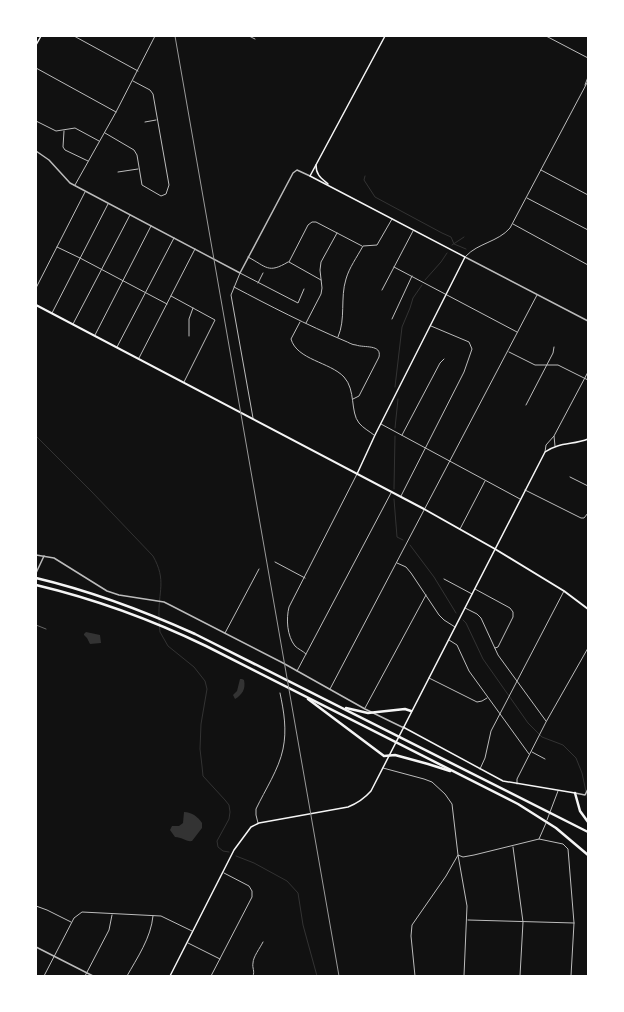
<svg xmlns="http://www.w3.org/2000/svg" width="624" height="1012" font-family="'Zilla Slab',serif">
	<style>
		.water { fill: #333 }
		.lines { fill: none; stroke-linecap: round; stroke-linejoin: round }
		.stream { stroke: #333; stroke-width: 1 }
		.service { stroke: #bcbcbc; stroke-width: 0.5 }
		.minor { stroke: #bcbcbc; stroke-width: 1 }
		.tertiary { stroke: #bcbcbc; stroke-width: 1.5 }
		.secondary { stroke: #f5f5f5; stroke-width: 1.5 }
		.primary { stroke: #f5f5f5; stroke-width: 2 }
		.motorway { stroke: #f5f5f5; stroke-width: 2.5 }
		.rail { stroke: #9a9a9a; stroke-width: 1 }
	</style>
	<rect width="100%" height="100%" fill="#111"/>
	<g class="water">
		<path d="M86,632L100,635L101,643L90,644L87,638L84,635V634Z"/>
		<path d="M240,679H242L244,680C246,689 242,695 235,699L233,695L237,691Z"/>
		<path d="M184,812C192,812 198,817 202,823V828L192,841C186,842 182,837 175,837L170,830L172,826H179L183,823Z"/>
	</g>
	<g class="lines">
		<g class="stream">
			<path d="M365,176L364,180L375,197L442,233L451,237L454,244L466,249"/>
			<path d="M452,245L464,237"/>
			<path d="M425,280L441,262L447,253"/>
			<path d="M395,387L402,327L410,308L413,298L422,285"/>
			<path d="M395,428L398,399"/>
			<path d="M36,436L92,492L153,556C167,581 158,591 159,617"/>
			<path d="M394,489L395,436"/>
			<path d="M394,499L397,537L403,540"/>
			<path d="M410,545L434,577L456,613"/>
			<path d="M159,620L160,632L168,646L194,667L205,681L207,689L201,724L200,749L202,766L203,776L225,800L229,805L230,812L229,819L217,841L218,847L223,851L229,852"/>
			<path d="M463,620L466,623L483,659L528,723L542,737L563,745L576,758L582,773L588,801"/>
			<path d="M236,856L254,863L287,881L298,893L303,925L317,976"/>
		</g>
		<path class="service" d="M36,625L46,629"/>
		<g class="minor">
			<path d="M74,36L138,71"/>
			<path d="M249,36L255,39"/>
			<path d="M546,36L588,58"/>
			<path d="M36,68L116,112"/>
			<path d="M585,85L588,77"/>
			<path d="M36,121L56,131L75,128L99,141"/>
			<path d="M145,122L156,120"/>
			<path d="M64,131L63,147L65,150L88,161"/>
			<path d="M105,133L134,150L137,155L142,185L161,196L166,194L169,185L153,94L150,90L133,81"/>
			<path d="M541,170L588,195"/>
			<path d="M118,172L138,169"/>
			<path d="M75,185L116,112L155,36"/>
			<path d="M527,198L588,230"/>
			<path d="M513,224L588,265"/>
			<path d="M57,247L80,258L167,304"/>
			<path d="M466,256C478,243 498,242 510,228L588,81"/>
			<path d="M248,257C267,267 268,274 288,262"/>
			<path d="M289,262L308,225L312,222H316L362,246"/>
			<path d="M289,262L321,280"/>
			<path d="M394,267L517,332"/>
			<path d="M258,283L263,273"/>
			<path d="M234,287C270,306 307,325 345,341C348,342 352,345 356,345C364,348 382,344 379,357L359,396L353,399"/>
			<path d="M36,288L85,192"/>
			<path d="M382,290L413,231"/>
			<path d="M171,296L215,320L184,382"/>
			<path d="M52,313L108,204"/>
			<path d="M392,319L412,276"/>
			<path d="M300,322L291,339C297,360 330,362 344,377C356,390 350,412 359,423C363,428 369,431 374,435"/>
			<path d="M306,323L321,294L322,288L320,270L321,262L337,233"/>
			<path d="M73,324L130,215"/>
			<path d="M95,335L151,226"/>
			<path d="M189,336V319L193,308"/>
			<path d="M338,337C346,319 340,298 346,279C349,268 357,257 363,246L377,245L392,219"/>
			<path d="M117,347L174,238"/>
			<path d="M509,352L535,365H558L588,380"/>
			<path d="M139,358L195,249"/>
			<path d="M526,405L553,353L554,347"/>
			<path d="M253,418L231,295L240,273L298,303L304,289"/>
			<path d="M381,424L520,499"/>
			<path d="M402,435L440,363L444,359"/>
			<path d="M554,436L588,372"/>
			<path d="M545,452L546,445L554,436L555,446"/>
			<path d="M570,477L588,486"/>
			<path d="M525,490L581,518H584L588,513"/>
			<path d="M401,496L464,372L472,349L469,342L431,326"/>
			<path d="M460,529L485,481"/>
			<path d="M275,562L305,578"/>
			<path d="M397,563L406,567L411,573L439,615L444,620L455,627"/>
			<path d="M444,579L472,594"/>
			<path d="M475,589L510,608L513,612V617L498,647L495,648"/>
			<path d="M465,608L477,614L481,618L498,655L546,721"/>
			<path d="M225,633L259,569"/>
			<path d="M449,640L457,645L469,671L529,754"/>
			<path d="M306,654C303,651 298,649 295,646C287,636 286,619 289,607L357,474"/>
			<path d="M297,671L391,493"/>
			<path d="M429,678L477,702L482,701L487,698"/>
			<path d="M330,689L537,295"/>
			<path d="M365,708L426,595"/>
			<path d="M532,752L545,759"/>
			<path d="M383,768L424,779L432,782L445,794L452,804L458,855L446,876L412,925L411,936L415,976"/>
			<path d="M480,769L485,758L491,731L564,591"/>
			<path d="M517,784V779L546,722L588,648"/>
			<path d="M547,820L558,791"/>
			<path d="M258,823L256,815V809C265,790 279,769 283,749C287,730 284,712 280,693"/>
			<path d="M539,839L546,823"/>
			<path d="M513,847L523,922L520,976"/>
			<path d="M36,906L47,910L71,922"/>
			<path d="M468,920L574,923"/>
			<path d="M188,943L220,959"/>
			<path d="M44,976L74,918L82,912L161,916L192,931"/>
			<path d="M85,976L109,930L112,915"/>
			<path d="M127,976C137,958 151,938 153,916"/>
			<path d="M211,976L252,897V891L249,886L224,873"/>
			<path d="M253,976C255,971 252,968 253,963C253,957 260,948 263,942"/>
			<path d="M464,976L467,906L458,855L463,857L474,855L539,839L563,844L568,849L574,923L571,976"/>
		</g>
		<g class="tertiary">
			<path d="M36,151L49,160L70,183L240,273L293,173L297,170L310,176"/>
			<path d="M465,257L588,321"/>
			<path d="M36,555L54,558L107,591L119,595L164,602L170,605L283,663L365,709L402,727"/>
			<path d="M36,573L44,556"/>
			<path d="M575,793L585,795L588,789"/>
			<path d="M36,947L93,976"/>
		</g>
		<g class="secondary">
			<path d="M36,45L41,36"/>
			<path d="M316,165C316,175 321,178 328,184"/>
			<path d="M357,474L375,435L465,257L310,176L385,36"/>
			<path d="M403,727L503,781L575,793"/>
			<path d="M170,976L234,850L251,827L259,823L348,807C358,803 364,799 371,791L545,452C559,442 573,445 588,439"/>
		</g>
		<path class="primary" d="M36,305L424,509L495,549L564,591L588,609"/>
		<g class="motorway">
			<path d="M36,578C91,591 144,611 195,634L588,832"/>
			<path d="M36,585C95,599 152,620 206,646L518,804L556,828L588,855"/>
			<path d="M308,699L384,756L395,755L428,764L450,771"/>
			<path d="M346,708L368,713L405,709L411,711"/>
			<path d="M575,793L580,811L588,822"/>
		</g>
		<path class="rail" d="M175,36L339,976"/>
	</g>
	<rect width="624" height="1012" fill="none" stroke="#ffffff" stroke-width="74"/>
</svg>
